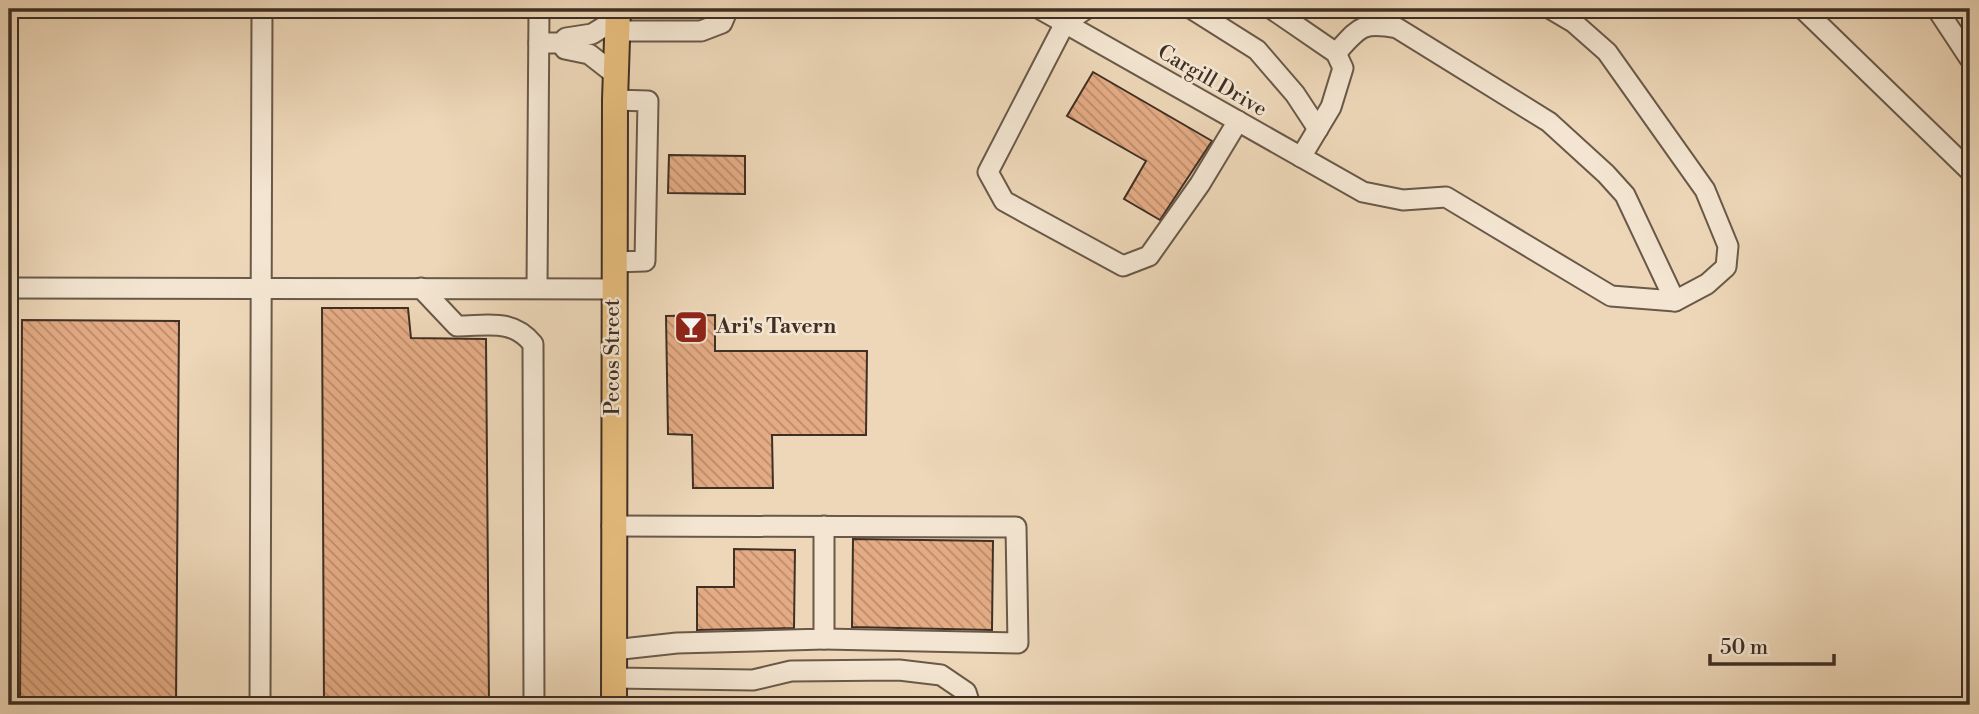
<svg xmlns="http://www.w3.org/2000/svg" width="1979" height="714" font-family="'Libre Bodoni',serif">
	<style>
		.building { fill: url(#building-back-hatch); stroke: #3f2f24; stroke-width: 2 }
		.lines { fill: none; stroke-linecap: round; stroke-linejoin: round }
		.minor-casing { stroke: #6a5949; stroke-width: 23 }
		.major-casing { stroke: #3f2f24; stroke-width: 28 }
		.minor { stroke: #f3e5d1; stroke-width: 19 }
		.major { stroke: #e6bc7c; stroke-width: 24 }
		.labels { text-anchor: middle; dominant-baseline: central; stroke-width: 5; stroke-linejoin: round; paint-order: stroke }
		.street-label { font-size: 21px; fill: #3f2f24; stroke: #f3e5d1 }
		.poi-label { font-size: 21px; font-weight: bold; fill: #3f2f24; stroke: #f3e5d1; text-anchor: start }
	</style>
	<defs>
		<pattern id="building-back-hatch" width="6" height="6" patternUnits="userSpaceOnUse" patternTransform="scale(1.75)"><rect width="6" height="6" fill="#e4ab84"/><path d="M-1 5l2 2M0 0l6 6M5-1l2 2" fill="none" stroke="#ba8c6c"/></pattern>
	</defs>
	<rect width="100%" height="100%" fill="#edd7b8"/>
	<filter id="stains"><feTurbulence type="fractalNoise" baseFrequency=".00286" numOctaves="4"/><feColorMatrix values="0 0 0 0 .2 0 0 0 0 .09 0 0 0 0 .02 0 0 0 .5 -.17"/></filter>
	<radialGradient id="worn" r=".72"><stop offset=".6" stop-color="#630" stop-opacity="0"/><stop offset="1" stop-color="#630" stop-opacity=".3"/></radialGradient>
	<g class="building">
		<path d="M1093,72L1212,141L1160,220L1124,199L1146,161L1067,116Z"/>
		<path d="M669,155L745,156V194L668,193Z"/>
		<path d="M322,308H408L411,338L486,339L489,705H324Z"/>
		<path d="M715,315V351H867L866,435H772L773,488H693L692,435L668,434L666,316Z"/>
		<path d="M22,320L179,321L176,705H20Z"/>
		<path d="M853,539L993,541L992,630L852,627Z"/>
		<path d="M734,549L795,550L794,628L697,630V587H734Z"/>
	</g>
	<g class="lines">
		<g class="minor-casing">
			<g id="minor">
				<path d="M1040,9L1363,192L1403,200L1446,197L1611,296L1675,301"/>
				<path d="M1086,9L1065,23L988,172L1004,201L1123,266L1149,256L1200,184L1238,121"/>
				<path d="M1192,9L1257,50L1295,94L1318,129"/>
				<path d="M1272,9L1336,53L1343,68L1331,107L1301,157"/>
				<path d="M1803,9L1970,171"/>
				<path d="M1937,9L1970,59"/>
				<path d="M618,31H701L722,23L728,9"/>
				<path d="M539,43H561L566,38L592,34L618,18"/>
				<path d="M561,43L565,49L589,54L616,75"/>
				<path d="M1336,53C1359,28 1361,21 1397,28L1549,122L1606,174L1625,195L1675,301L1707,284L1726,267L1728,246L1705,190L1607,52L1573,22L1551,9"/>
				<path d="M614,262L645,261L648,101L615,100"/>
				<path d="M9,288L614,289"/>
				<path d="M421,288L457,326C488,326 512,318 533,344L534,705"/>
				<path d="M537,288L539,9"/>
				<path d="M612,526L1016,527L1018,643L824,639"/>
				<path d="M613,650L677,643L824,639V526"/>
				<path d="M613,678L753,680L791,671L899,670L941,675L966,692L970,705"/>
				<path d="M260,705L262,9"/>
			</g>
		</g>
		<g class="major-casing">
			<path id="major" d="M614,705L615,100L618,9"/>
		</g>
		<use href="#minor" class="minor"/>
		<use href="#major" class="major"/>
	</g>
	<defs>
		<g id="bar-square" transform="scale(1.75)"><rect x="-9" y="-9" width="18" height="18" rx="4" fill="#8f2418" stroke="#f3e5d1"/><path d="M-6-5H6L.8 .8V4.5H3.5V6h-7V4.5H-.8V.8Z" fill="#fff"/></g>
	</defs>
	<g fill-rule="evenodd">
		<use href="#bar-square" x="691" y="327"/>
	</g>
	<g class="labels">
		<g class="street-label">
			<text transform="translate(1212 81) rotate(30)">Cargill Drive</text>
			<text transform="translate(613 357) rotate(-90)">Pecos Street</text>
		</g>
		<g class="poi-label">
			<text x="716" y="327">Ari's Tavern</text>
		</g>
	</g>
	<rect width="1979" height="714" fill="none" stroke="#edd7b8" stroke-width="35"/>
	<rect x="10" y="10" width="1958" height="693" fill="none" stroke="#3f2f24" stroke-width="3.5"/>
	<rect x="18" y="18" width="1944" height="679" fill="none" stroke="#3f2f24" stroke-width="2"/>
	<path d="M1710 654v10h124v-10" fill="none" stroke="#3f2f24" stroke-width="3.5"/>
	<text x="1720" y="654" font-size="21" fill="#3f2f24" stroke="#f3e5d1" stroke-width="5" paint-order="stroke">50 m</text>
	<rect width="100%" height="100%" filter="url(#stains)"/>
	<rect width="100%" height="100%" fill="url(#worn)"/>
</svg>
